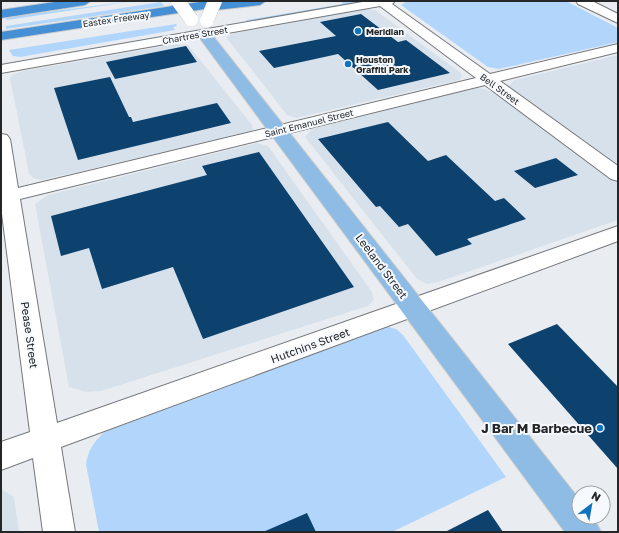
<svg xmlns="http://www.w3.org/2000/svg" width="619" height="533" font-family="'Golos Text',sans-serif">
	<style>
		.built { fill: #d7e1eb }
		.green { fill: #b2d6fb }
		.building { fill: #0d426f }
		.lines { fill: none; stroke-linecap: round; stroke-linejoin: round }
		.minor-casing { stroke: #75787c; stroke-width: 2 }
		.major-casing { stroke: #cacbcb; stroke-width: 2 }
		.highway-casing { stroke: #cacbcb; stroke-width: 2 }
		.minor { fill: #fff; fill-rule: evenodd }
		.major { fill: #8fbce5; fill-rule: evenodd }
		.highway { fill: #458fd4; fill-rule: evenodd }
		.minor-bridge-casing { stroke: #75787c; stroke-width: 14; stroke-linecap: butt }
		.minor-bridge { stroke: #fff; stroke-width: 14 }
		.poi-dot { fill: #1172be; stroke: #f6fafe; stroke-width: 1.5 }
		.labels { text-anchor: middle; dominant-baseline: central; stroke-width: 4; stroke-linejoin: round; paint-order: stroke }
		.far-street-label { font-size: 9px; fill: #242627; stroke: #f6fafe }
		.far-poi-label { font-size: 9px; font-weight: bold; fill: #242627; stroke: #f6fafe; text-anchor: start }
		.street-label { font-size: 11px; fill: #242627; stroke: #f6fafe }
		.near-poi-label { font-size: 13px; font-weight: bold; fill: #242627; stroke: #f6fafe; text-anchor: end }
	</style>
	<rect width="100%" height="100%" fill="#e9edf1"/>
	<g class="built">
		<path d="M366,9L375,10L461,73L462,77L459,80L296,118L287,115L226,37L234,33Z"/>
		<path d="M176,44L188,45L252,125L253,130L249,133L41,180L33,178L29,173L10,78L12,75L23,71Z"/>
		<path d="M618,55V165L508,86L515,80Z"/>
		<path d="M476,88L485,89L496,94L618,182V220L438,282L427,284L417,279L305,137L312,129Z"/>
		<path d="M257,143L268,146L372,292L374,300L368,306L101,391L86,392L69,387L35,204L48,195Z"/>
		<path d="M1,489L14,497L19,532H1Z"/>
	</g>
	<g class="green">
		<path d="M134,1L7,20L5,17Z"/>
		<path d="M341,1H370L247,22L246,20L343,4Z"/>
		<path d="M407,1H566L618,28V42L499,69L488,67L401,5Z"/>
		<path d="M161,2L164,6L6,29V26Z"/>
		<path d="M176,24L177,26L173,27L175,30L20,57L13,56L9,50Z"/>
		<path d="M388,327L396,329L403,335L506,477L392,532H99L86,464C88,450 94,442 104,432Z"/>
	</g>
	<g class="building">
		<path d="M361,14L398,42L406,40L450,73L378,90L338,54L274,68L259,51L336,36L320,22Z"/>
		<path d="M186,46L197,62L115,79L106,62Z"/>
		<path d="M110,77L129,117H131L133,122L217,103L231,123L78,160L54,88Z"/>
		<path d="M388,122L428,161L446,155L495,201L504,198L526,219L467,239L472,244L436,256L408,224L399,227L380,206L376,207L318,139Z"/>
		<path d="M259,152L354,287L203,339L173,267L102,289L89,248L61,256L51,216L207,175L202,166Z"/>
		<path d="M556,158L578,175L535,188L514,171Z"/>
		<path d="M557,324L618,387V469L508,344Z"/>
		<path d="M488,510L503,532H445Z"/>
		<path d="M307,513L316,532H263Z"/>
	</g>
	<g class="lines">
		<g class="minor-casing">
			<g id="minor">
				<path d="M368,1H395L392,4L490,74L618,44V52L500,81L618,166V181L611,179L485,85L20,199L57,423L618,226V241L61,447L75,532H43L33,458L1,470V442L30,432L1,206V134L7,135L10,139L18,188L476,78L380,6L1,73V65Z"/>
				<path d="M576,1H592L618,14V23L578,4Z"/>
			</g>
		</g>
		<g class="major-casing">
			<path id="major" d="M204,30L209,31L579,499V517H593L601,532H565L199,37L197,34L199,31Z"/>
		</g>
		<g class="highway-casing">
			<g id="highway">
				<path d="M61,1H91L85,5L1,18V10Z"/>
				<path d="M206,1H266L260,5L216,10L211,8L1,40V32Z"/>
			</g>
		</g>
		<use href="#minor" class="minor"/>
		<use href="#major" class="major"/>
		<use href="#highway" class="highway"/>
		<g class="minor-bridge-casing">
			<g id="minor-bridge">
				<path d="M178,1L191,19"/>
				<path d="M207,20L215,1"/>
			</g>
		</g>
		<use href="#minor-bridge" class="minor-bridge"/>
	</g>
	<g class="poi-dot">
		<circle cx="358" cy="31" r="4"/>
		<circle cx="348" cy="64" r="4"/>
		<circle cx="600" cy="428" r="4"/>
	</g>
	<g class="labels">
		<g class="far-street-label">
			<text transform="translate(116 19) rotate(-8)">Eastex Freeway</text>
			<text transform="translate(195 35) rotate(-10)">Chartres Street</text>
			<text transform="translate(500 89) rotate(36)">Bell Street</text>
			<text transform="translate(309 123) rotate(-14)">Saint Emanuel Street</text>
		</g>
		<g class="far-poi-label">
			<text x="366" y="31">Meridian</text>
			<text x="356" y="59">Houston<tspan x="356" dy="10">Graffiti Park</tspan></text>
		</g>
		<g class="street-label">
			<text transform="translate(382 266) rotate(53)">Leeland Street</text>
			<text transform="translate(30 335) rotate(82)">Pease Street</text>
			<text transform="translate(310 345) rotate(-20)">Hutchins Street</text>
		</g>
		<g class="near-poi-label">
			<text x="592" y="428">J Bar M Barbecue</text>
		</g>
	</g>
	<rect width="619" height="533" fill="none" stroke="#242627" stroke-width="4"/>
	<g transform="translate(591 505) rotate(31)"><circle r="19" fill="#f6fafe" stroke="#a2a5a8"/>
	<path d="M0-3L7 15L0 10L-7 15Z" fill="#1172be"/>
	<text y="-6" font-size="11" font-weight="bold" text-anchor="middle" fill="#242627">N</text>
	</g>
</svg>
